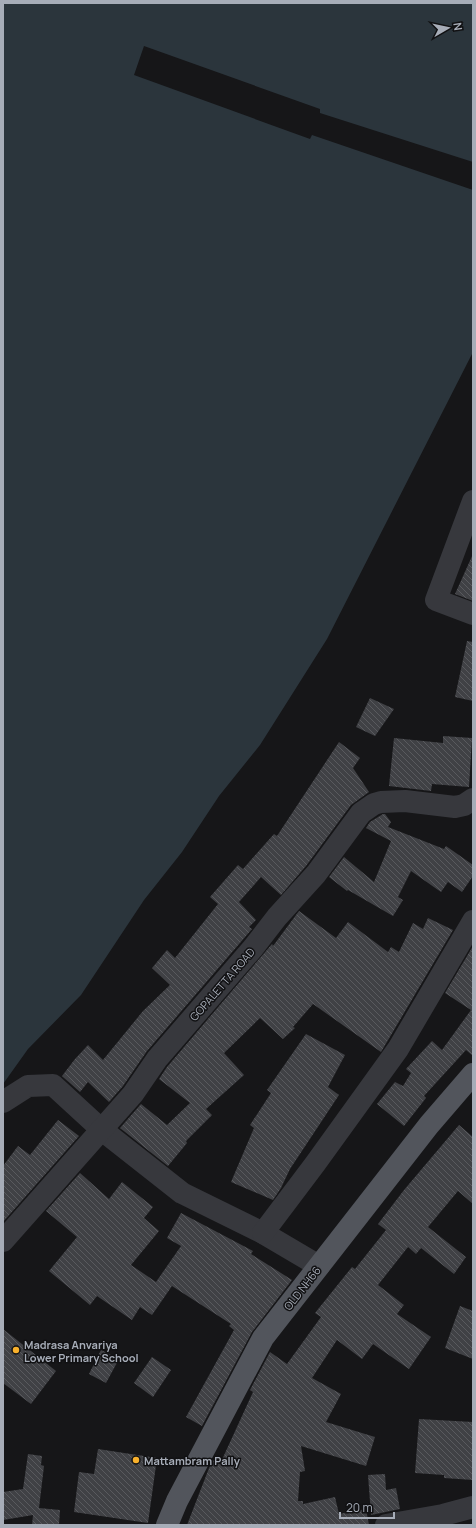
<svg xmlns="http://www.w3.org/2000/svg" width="476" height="1528" font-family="Manrope,sans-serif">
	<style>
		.water { fill: #2b353c }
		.pier { fill: #161618 }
		.building { fill: url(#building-back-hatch) }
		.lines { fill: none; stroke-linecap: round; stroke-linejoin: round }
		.minor { stroke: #37383d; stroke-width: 22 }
		.major { stroke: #52555c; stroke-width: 22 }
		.poi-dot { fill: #f9b12c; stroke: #111113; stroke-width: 1.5 }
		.labels { text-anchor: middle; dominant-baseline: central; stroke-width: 3; stroke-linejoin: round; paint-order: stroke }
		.street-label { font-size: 11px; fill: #a7adb8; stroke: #111113 }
		.poi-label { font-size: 11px; font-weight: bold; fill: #a7adb8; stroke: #111113; text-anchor: start }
	</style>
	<defs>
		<pattern id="building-back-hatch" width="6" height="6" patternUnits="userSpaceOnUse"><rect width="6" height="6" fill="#404145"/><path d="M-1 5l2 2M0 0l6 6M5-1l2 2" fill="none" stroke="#595a5e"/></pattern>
	</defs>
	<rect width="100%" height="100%" fill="#161618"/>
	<path class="water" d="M3,3H473V352L327,639L260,745L219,796L182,852L144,900L81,995L28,1049L3,1084Z"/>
	<path class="pier" d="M144,46L320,109V113L473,162V190L312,135L310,139L134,75Z"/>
	<g class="building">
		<path d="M473,554V601L455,594Z"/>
		<path d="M467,641L473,642V701L455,697Z"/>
		<path d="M370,698L394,709L375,736L356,727Z"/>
		<path d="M443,736L472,738L469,787L432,784L431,791L389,786L394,738L443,743Z"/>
		<path d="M339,742L360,758L353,768L369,792L351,805L306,866L281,895L261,877L239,902L256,920L249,927L252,929L147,1051L123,1086L109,1102L88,1082L80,1092L62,1076L75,1059L88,1045L103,1060L143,1011L170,985L152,968L167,950L175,958L218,904L210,897L238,865L243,869L274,834L277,836Z"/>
		<path d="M383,814H385L391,822L388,827L444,849L446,846L473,865V876L462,892L448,882L441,892L411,871L398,897L403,900L393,916L348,890L347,891L329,877L344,857L374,882L391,841L366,828L370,822Z"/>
		<path d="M299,911L336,938L348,922L388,952L391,947L399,952L413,923L423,929L428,918L453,930L381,1052L313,1004L293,1027L295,1028L283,1039L260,1018L224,1053L244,1075L206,1109L212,1115L186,1141L187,1143L168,1166L120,1128L141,1104L167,1125L190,1103L159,1079L167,1067L272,944L273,946Z"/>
		<path d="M473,946V1056L466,1050L424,1096L426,1098L404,1126L377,1104L395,1082L403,1086L411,1073L406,1069L432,1041L442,1050L471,1010L445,993Z"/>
		<path d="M306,1034L345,1055L328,1087L339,1095L290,1169L281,1188L273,1200L231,1182L254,1128L250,1125L271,1093L267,1090Z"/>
		<path d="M58,1120L79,1136L3,1222V1166L18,1146L30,1155Z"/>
		<path d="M459,1125L473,1137V1204L458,1191L428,1227L466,1257L454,1274L421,1248L416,1254L408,1247L378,1285L404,1305L397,1314L431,1337L409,1369L373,1344L362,1359L337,1340L312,1378L341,1394L326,1422L375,1437L366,1466L301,1446L305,1471L300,1472L298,1501H303V1504L335,1497L339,1514L366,1509L369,1525H187L211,1463L213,1460L220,1464L253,1392L250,1390L270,1352L287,1364L321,1317L315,1313L352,1267L355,1269L386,1230L378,1224L404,1190Z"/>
		<path d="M80,1173L109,1199L122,1182L153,1207L144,1218L159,1231L131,1265L156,1282L181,1246L167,1238L181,1213L253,1251L251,1254L292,1280L252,1332L202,1426L186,1417L234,1330L229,1326L231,1324L172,1286L152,1315L140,1307L132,1320L97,1296L90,1305L49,1271L77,1237L46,1211Z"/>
		<path d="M460,1306L473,1311V1359L445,1348Z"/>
		<path d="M3,1329L56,1371L31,1404L3,1383Z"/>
		<path d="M101,1350L119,1359L106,1383L89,1374Z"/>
		<path d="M152,1357L171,1370L153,1397L134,1383Z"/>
		<path d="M419,1419L473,1422V1480L444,1478V1475L415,1473Z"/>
		<path d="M98,1449L157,1458L148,1523L74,1512L79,1472L94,1474Z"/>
		<path d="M28,1454L42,1456L41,1465L44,1466L39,1508L60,1510L59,1525H32L33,1515L3,1520V1492L23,1489Z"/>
		<path d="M385,1474L386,1490L396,1488L400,1509L371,1515L368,1475Z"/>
	</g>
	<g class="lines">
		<g class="minor">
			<path d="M473,501L436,600L473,614"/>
			<path d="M3,1102L28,1086L53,1085L102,1130L182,1193L263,1233L319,1266"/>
			<path d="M263,1233L315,1164L398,1049L473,921"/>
			<path d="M3,1241L133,1094L157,1059L253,948L277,917L316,874L361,813L374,804L381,802L405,801L455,807L464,805L473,799"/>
			<path d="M386,1525L443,1515L473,1507"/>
		</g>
		<path class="major" d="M167,1525L177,1501L263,1338L429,1125L473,1074"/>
	</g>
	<g class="poi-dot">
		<circle cx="16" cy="1350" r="4"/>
		<circle cx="136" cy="1460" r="4"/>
	</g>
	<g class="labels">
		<g class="street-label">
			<text transform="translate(222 984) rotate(-49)">GOPALETTA ROAD</text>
			<text transform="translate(302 1288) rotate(-52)">OLD NH66</text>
		</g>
		<g class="poi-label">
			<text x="24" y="1344">Madrasa Anvariya<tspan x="24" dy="13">Lower Primary School</tspan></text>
			<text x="144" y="1460">Mattambram Pally</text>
		</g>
	</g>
	<rect width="476" height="1528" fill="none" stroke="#a7adb8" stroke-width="8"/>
	<g transform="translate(448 28) rotate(81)" stroke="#111113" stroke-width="3" paint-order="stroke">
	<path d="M0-3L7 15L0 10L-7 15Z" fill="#a7adb8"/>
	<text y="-6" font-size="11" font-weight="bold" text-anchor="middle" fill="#a7adb8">N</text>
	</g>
	<path d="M340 1512v6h54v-6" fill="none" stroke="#a7adb8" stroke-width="2"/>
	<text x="346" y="1512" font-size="12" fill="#a7adb8" stroke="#111113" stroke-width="3" paint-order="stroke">20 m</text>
</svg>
